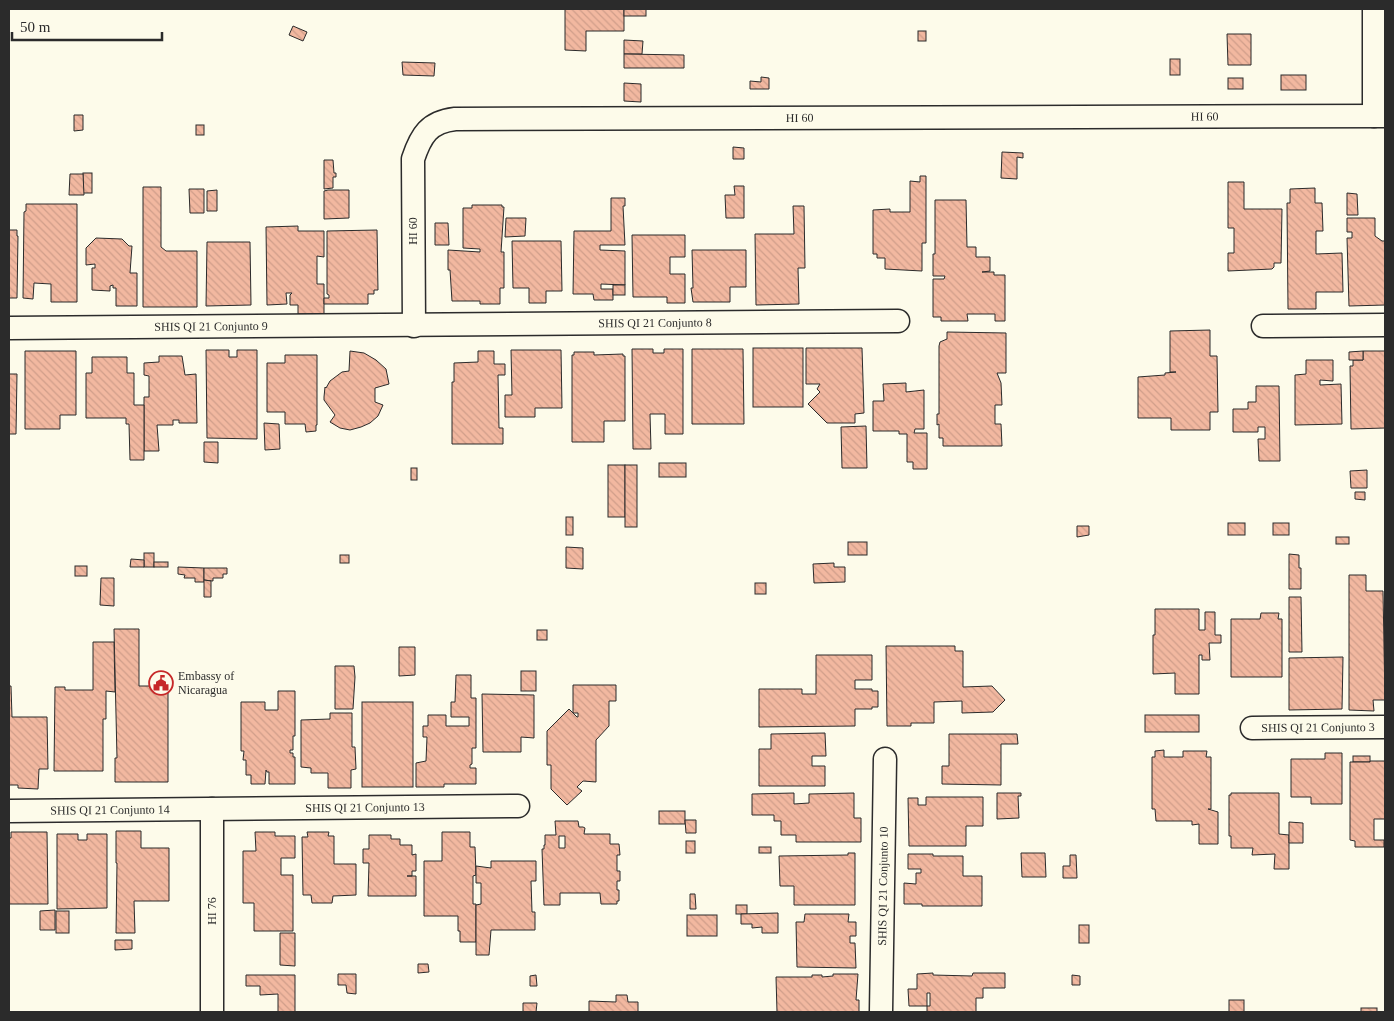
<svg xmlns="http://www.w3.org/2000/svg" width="1394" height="1021" font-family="Georgia,serif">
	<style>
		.building { fill: url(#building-back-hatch); stroke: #2b2b2b; fill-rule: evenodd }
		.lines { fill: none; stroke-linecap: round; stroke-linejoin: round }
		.minor-casing { stroke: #2b2b2b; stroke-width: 25 }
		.minor { stroke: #fdfbea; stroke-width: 22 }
		.labels { text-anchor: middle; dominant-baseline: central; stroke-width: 4; stroke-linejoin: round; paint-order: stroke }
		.street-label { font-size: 12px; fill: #2b2b2b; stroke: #fdfbea }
		.poi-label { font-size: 12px; fill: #2b2b2b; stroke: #fdfbea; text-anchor: start }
	</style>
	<defs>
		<pattern id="building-back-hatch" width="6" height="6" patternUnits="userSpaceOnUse" patternTransform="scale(1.25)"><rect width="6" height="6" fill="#f2b8a0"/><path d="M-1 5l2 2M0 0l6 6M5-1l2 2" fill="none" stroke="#d09e8a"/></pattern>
	</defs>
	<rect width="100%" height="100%" fill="#fdfbea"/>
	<g class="building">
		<path d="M565,9H624V31H586V51L565,50Z"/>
		<rect x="624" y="9" width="22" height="7"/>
		<path d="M293,26L307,32L303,41L289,35Z"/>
		<rect x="918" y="31" width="8" height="10"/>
		<path d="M1227,34H1251V65H1228Z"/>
		<path d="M624,40L643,41L642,54H624Z"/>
		<path d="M624,54L684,55V68H624Z"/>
		<rect x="1170" y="59" width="10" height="16"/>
		<path d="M402,62L435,63L434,76L403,75Z"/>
		<rect x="1281" y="75" width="25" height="15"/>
		<path d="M761,77L769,78V89H750V81L761,82Z"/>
		<rect x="1228" y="78" width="15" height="11"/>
		<path d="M624,83L641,84V102L624,101Z"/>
		<path d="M74,115H83V130L74,131Z"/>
		<rect x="196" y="125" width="8" height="10"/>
		<path d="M733,147L744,148V159H733Z"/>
		<path d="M1002,152L1023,153V158L1017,157V179L1001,178Z"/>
		<path d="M324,160H333L334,173H336V177H333V188L324,189Z"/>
		<rect x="83" y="173" width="9" height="20"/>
		<path d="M70,174H83L84,195H69Z"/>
		<path d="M920,176H926V243H922V271L885,269V258H877V254H873V210L890,209V212H910V181L920,182Z"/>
		<path d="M1228,182H1244V209H1282L1281,263H1274V267L1272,269L1228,271V253H1234V228H1228Z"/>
		<path d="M734,186H744V218H726L725,195H735Z"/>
		<path d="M143,187H161V247L166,251H197V307H143Z"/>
		<path d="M1315,188V203H1322L1323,231H1316V254L1342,253L1343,292H1316V309H1288L1287,203H1290V189Z"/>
		<path d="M189,189H204V213H190Z"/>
		<path d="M217,190V211H207V191Z"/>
		<path d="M328,190H349V218L324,219V191Z"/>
		<path d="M1347,193L1357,194L1358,215H1347Z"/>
		<path d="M611,198H625V206H623L625,245H600V250L625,251V285L601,284V289H613V300H594L593,294H573L574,231H611Z"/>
		<path d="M935,200H966L967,247H976V257H990V271L982,272H994V275H1005V321H995V314H967L968,321H941V317H933V279H944L945,276H933V254H935Z"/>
		<path d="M26,204H77V302H51V284L34,283L33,299L23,298L24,212L26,211Z"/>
		<path d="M472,205H502V207H504L501,252H504V288H500V304H480V301H452L450,270H448V250L480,252V249L463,248V208H472Z"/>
		<path d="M793,206H804L805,268H798L799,304L756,305L755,234H794Z"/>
		<path d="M506,218H526L525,236L505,237Z"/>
		<path d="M1347,218H1375V236L1382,241H1385V305L1349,306L1347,238H1352V232H1347Z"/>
		<path d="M435,223H448L449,245H435Z"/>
		<path d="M298,226V231H324V257L317,256V284H324V314H298V305H290V295L292,293H286L287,304L267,305L266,227Z"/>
		<path d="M9,230H17V236H18L17,298H9Z"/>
		<path d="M377,230L378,290H374V294H368V304H324V298H329V295L327,294V231Z"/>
		<path d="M632,235H685V257H670V274H685V303H667V297H633Z"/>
		<path d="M96,238L122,239L129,246H132L130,273H137V306H116V288H113V285L110,286V291L92,290V268H95V264L86,265V248Z"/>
		<path d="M512,241H561L562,291H546V303H529V288H513Z"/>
		<path d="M207,242H250L251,305L206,306Z"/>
		<path d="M692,250H746V287H730V302H693L691,288H693Z"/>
		<rect x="613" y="285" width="12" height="10"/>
		<path d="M1210,330V356H1217L1218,412H1210V430H1171V418H1138V377L1165,375V373L1176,372H1170V331Z"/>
		<path d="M947,332L1006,333V373H997L1001,383L1002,405H995V424H1001L1002,446H943V438H939V424L937,425V414H939V346L940,342L947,339Z"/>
		<rect x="753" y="348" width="50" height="59"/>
		<path d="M806,348H862L864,413L855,414V423H827L808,404L820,392L817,389L820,384H806Z"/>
		<path d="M632,349H653V353H664V349H683V434H665V414H650L651,449H633Z"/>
		<path d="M692,349H743L744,424H692Z"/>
		<path d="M206,350H229V357H237V350H257V439L207,438Z"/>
		<path d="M511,350H561L562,408H535V417H505V395H512Z"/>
		<path d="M25,351H76V415H60V429H25Z"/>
		<path d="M350,351L364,353L376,360L386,369L389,384L375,388V402L383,405L378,416L370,423L361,427L350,430L340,428L330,422L335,415L324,400V397L325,387L326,388L330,381L342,372L349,371Z"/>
		<path d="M478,351H494V364H505V375H498L499,428H503V444H452V382H454V363L478,362Z"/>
		<path d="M1363,351H1385V428L1351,429L1350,366H1353V360H1363Z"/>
		<path d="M1363,351V360H1349V352Z"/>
		<path d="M574,352H594V355L623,354V356H625V421H604V442H572V355H574Z"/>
		<path d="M285,355H317V425H316V431L306,432L305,424H285V412H267V363H285Z"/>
		<path d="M159,356H182L185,375L196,374L197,423H179V420H173V425H157L159,451H144V397H149V376L144,375V363L159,362Z"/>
		<path d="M92,357H127V373H134V405H144V460H130L129,424H126V418H86V373H92Z"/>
		<path d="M1306,360H1333V381L1320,380V385L1341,384L1342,424L1295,425V375L1306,374Z"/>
		<path d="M9,374H17L16,434H9Z"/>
		<path d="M906,383V392L924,390V429H915L914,433H927V469H913V462H907V434H899V431H873V401H884L883,384Z"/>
		<path d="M1256,386H1279L1280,461H1259L1258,439H1265V427H1258V432H1233V409H1248V402H1256Z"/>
		<path d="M264,423L279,424L280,449L265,450Z"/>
		<path d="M866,426L867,468H842L841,427Z"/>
		<path d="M204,442H218V463L204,462Z"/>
		<rect x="659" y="463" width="27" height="14"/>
		<rect x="608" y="465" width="17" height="52"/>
		<rect x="625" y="465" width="12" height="62"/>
		<rect x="411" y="468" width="6" height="12"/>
		<path d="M1367,470V488H1351L1350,471Z"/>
		<path d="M1355,492H1365V500L1355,499Z"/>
		<rect x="566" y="517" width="7" height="18"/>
		<rect x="1228" y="523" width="17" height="12"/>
		<rect x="1273" y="523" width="16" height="12"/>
		<path d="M1077,526H1089V535L1077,537Z"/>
		<rect x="1336" y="537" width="13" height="7"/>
		<rect x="848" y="542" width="19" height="13"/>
		<path d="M566,547L583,548V569L566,568Z"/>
		<rect x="144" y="553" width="10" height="14"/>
		<path d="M1289,554L1299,555V568H1301V589H1289Z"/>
		<rect x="340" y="555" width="9" height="8"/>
		<path d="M131,559L144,560V567H130Z"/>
		<rect x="154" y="562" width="14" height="5"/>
		<path d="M834,563V567H845V582L814,583L813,564Z"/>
		<rect x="75" y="566" width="12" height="10"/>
		<path d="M178,567L204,568V582H195V578H184L185,575L178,574Z"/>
		<path d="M204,568H227V574H223V578H213V581L204,580Z"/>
		<path d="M1349,575H1366V591H1383L1385,700H1373L1374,711L1349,710Z"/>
		<path d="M101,578H114V606L100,605Z"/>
		<path d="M204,580L211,581V597H204Z"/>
		<rect x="755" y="583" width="11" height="11"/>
		<path d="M1289,597H1301L1302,652H1289Z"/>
		<path d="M1155,609H1199V630H1205V612H1215V635H1221V643H1209L1210,660H1202V655H1199V694H1175V673L1153,674V635H1155Z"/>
		<path d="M1261,613H1279L1278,619H1282V677H1231V619H1260Z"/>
		<path d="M114,629H139V686H168V782H115V758H117Z"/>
		<rect x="537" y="630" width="10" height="10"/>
		<path d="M93,642H114L115,692L106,691V719H103V771H54L55,687H65V690H93Z"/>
		<path d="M886,646H955V651H963V687L992,686L1005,700L993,712L962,713V701L934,702V723H911V726H887Z"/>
		<path d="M399,647H415V675L399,676Z"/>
		<path d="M816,655H872V680H855V689H872V691H878V707H872V709H855V726L759,727V689H802V694H816Z"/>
		<path d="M1343,657L1342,709L1289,710V658Z"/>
		<path d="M335,666H354L355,677L353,709H335Z"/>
		<rect x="521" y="671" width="15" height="20"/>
		<path d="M456,675H471V698H476V748H472V764L470,765V768H476V784H444V787H416V763L426,761L427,737H423V726H428V715H446V726H469V717H451V702H455Z"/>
		<path d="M573,685H616V701H609V726L596,740V782L583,781L577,787L582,791L567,805L551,789V765H547V731L569,709L577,717H578V713H573Z"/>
		<path d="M9,686H11L12,717H47L48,769H39L38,789L18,788V785H9Z"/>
		<path d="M278,691H295V736H293V750H290V753H293V757H295V784H269V772H267L266,770L265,784H251V775H246V760H243L244,751H241V702H265V710H278Z"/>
		<path d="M482,694L534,695V738L521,737V752H483Z"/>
		<rect x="362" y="702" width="51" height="85"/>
		<path d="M330,713H352V747H355L356,769L351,770V788H328V773H311V768L301,767V720L330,719Z"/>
		<rect x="1145" y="715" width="54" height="17"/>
		<path d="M825,733L826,756H812V766H825V786H759V749H771V734Z"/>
		<path d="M949,734H1017L1018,744H1001V785L942,784V766H949Z"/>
		<path d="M1164,750V757H1183V751H1207L1206,757H1211V809H1208L1218,812V844H1199V824L1192,825V821H1156L1155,809H1152V757H1155V751Z"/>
		<path d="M1325,753H1342V804H1311V797H1291V759H1325Z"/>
		<rect x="1353" y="756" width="17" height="6"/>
		<path d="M1370,761H1385V819H1374V840H1384V847H1355V841L1350,840V762H1370Z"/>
		<path d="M794,793V804L809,803V794L854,793V818H861V842H796V835H781V821H774V815H752V794Z"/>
		<path d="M997,793H1021V796H1018L1019,818L997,819Z"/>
		<path d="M1231,793H1279V834L1289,835V869H1274L1275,854L1252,855L1253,848H1231V836H1229V795H1231Z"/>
		<path d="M926,797H983V826H966V846H909L908,798H918V805H926Z"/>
		<rect x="659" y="811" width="26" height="13"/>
		<path d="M685,820H696V833H686Z"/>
		<path d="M555,821H578L579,827H583L585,828L584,834H610V844H619L620,855H617V871H620V881H617V890H619V901H617V904H601L600,893H560V905H544L542,849H544V845H545V835H556ZM559,836H565V848H559Z"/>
		<path d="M1289,822L1303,823V843H1289Z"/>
		<path d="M116,831H141V848H169V901H134L135,933H116L117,863H116Z"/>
		<path d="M11,832H47L48,904H9V838H11Z"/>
		<path d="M255,832H275V836H295V858H281V875H293V931H254V903H243V851H256Z"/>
		<path d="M307,832H329L328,836H334V864H356V895L333,896L332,903H312L311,895H303L302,837H308Z"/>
		<path d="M442,832H470V847H475L476,875L473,876V904H476V942H460V931H458V916H424V861H442Z"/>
		<path d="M57,834H78V840H87V834H107V908L57,909Z"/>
		<path d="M369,835H391V839H400V845H412V855L416,854V871H412V876H407H416V896H368L369,863H363V849H369Z"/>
		<rect x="686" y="841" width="9" height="12"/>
		<rect x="759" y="847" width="12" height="6"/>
		<path d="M848,853H855V905H794V886H780L779,856L848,855Z"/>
		<path d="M1021,853H1045L1046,877H1022Z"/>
		<path d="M908,854H933V856H963V876H982V906H922V904H904V883L916,884V873H921V869H908Z"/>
		<path d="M1070,855H1076L1077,878H1063V866H1070Z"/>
		<path d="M491,861H536V881H531L532,912H535V930H491L489,955H476V905L481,904V883H476V866L491,868Z"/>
		<path d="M690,894H695L696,909H690Z"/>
		<rect x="736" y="905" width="11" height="9"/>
		<path d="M55,910V930H40V911Z"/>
		<rect x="56" y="911" width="13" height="22"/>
		<path d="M778,913V933H762V927L752,928V924H741V914Z"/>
		<path d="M805,914H849L848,922H856V936H850V943H855L856,968L797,967L796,922H804Z"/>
		<rect x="687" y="915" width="30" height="21"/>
		<rect x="1079" y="925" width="10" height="18"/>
		<path d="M280,933H295V966L280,965Z"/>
		<path d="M115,940H132V949L115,950Z"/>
		<path d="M418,964H428L429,972L418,973Z"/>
		<path d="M933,973V975L972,976L973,973H1005V988H983V998H976V1012H921H927V1006H930V993H927V1006H909L908,989H917V974Z"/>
		<path d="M338,974H356V994L347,993L346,985H338Z"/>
		<path d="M833,974H858L856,1000H859V1012H777L776,977H812V975H822V977L833,976Z"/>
		<path d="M246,975H295V1012H278V994L260,995V986H246Z"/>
		<path d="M536,975L537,986H530V976Z"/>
		<path d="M1072,975L1080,976V985H1072Z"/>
		<path d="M616,995H627L628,1002H638V1012H589V1001L616,1002Z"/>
		<rect x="1229" y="1000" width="15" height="12"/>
		<path d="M523,1003H537L536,1012H523Z"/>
		<rect x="1361" y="1008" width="16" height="4"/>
	</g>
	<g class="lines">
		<g class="minor-casing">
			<g id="minor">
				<path d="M1374,116V9"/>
				<path id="s1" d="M414,326L413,159C421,135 429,122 455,119L1385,116"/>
				<path d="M1263,326L1385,325"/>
				<path id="s2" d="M9,328L898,321"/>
				<path id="s3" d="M1252,728L1385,727"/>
				<path id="s4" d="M9,811L518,806"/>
				<path d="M212,1012V809"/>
				<path id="s5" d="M881,1012L885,759"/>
			</g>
		</g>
		<use href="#minor" class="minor"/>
	</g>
	<defs>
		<g id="civic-ring" transform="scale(1.25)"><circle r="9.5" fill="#fdfbea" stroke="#c62828" stroke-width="1.5"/><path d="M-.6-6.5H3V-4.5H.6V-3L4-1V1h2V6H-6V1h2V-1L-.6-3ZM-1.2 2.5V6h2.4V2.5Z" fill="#c62828"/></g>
	</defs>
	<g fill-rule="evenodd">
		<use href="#civic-ring" x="161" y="683"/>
	</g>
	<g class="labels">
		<g class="street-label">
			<text stroke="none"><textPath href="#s1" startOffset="979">HI 60</textPath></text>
			<text stroke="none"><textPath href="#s1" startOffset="574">HI 60</textPath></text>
			<text transform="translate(413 231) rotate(-90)">HI 60</text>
			<text stroke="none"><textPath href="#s2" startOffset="646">SHIS QI 21 Conjunto 8</textPath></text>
			<text stroke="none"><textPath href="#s2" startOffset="202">SHIS QI 21 Conjunto 9</textPath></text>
			<text stroke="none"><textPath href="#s3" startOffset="66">SHIS QI 21 Conjunto 3</textPath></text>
			<text stroke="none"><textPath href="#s4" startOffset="356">SHIS QI 21 Conjunto 13</textPath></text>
			<text stroke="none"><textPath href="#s4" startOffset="101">SHIS QI 21 Conjunto 14</textPath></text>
			<text stroke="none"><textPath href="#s5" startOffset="126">SHIS QI 21 Conjunto 10</textPath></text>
			<text transform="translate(212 911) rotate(-90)">HI 76</text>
		</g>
		<g class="poi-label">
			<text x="178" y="676">Embassy of<tspan x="178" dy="14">Nicaragua</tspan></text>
		</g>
	</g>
	<rect width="1394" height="1021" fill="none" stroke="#2b2b2b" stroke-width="20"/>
	<path d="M12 32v8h150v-8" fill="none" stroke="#2b2b2b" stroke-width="2.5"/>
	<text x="20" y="32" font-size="15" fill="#2b2b2b" stroke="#fdfbea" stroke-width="4" paint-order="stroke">50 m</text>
</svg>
